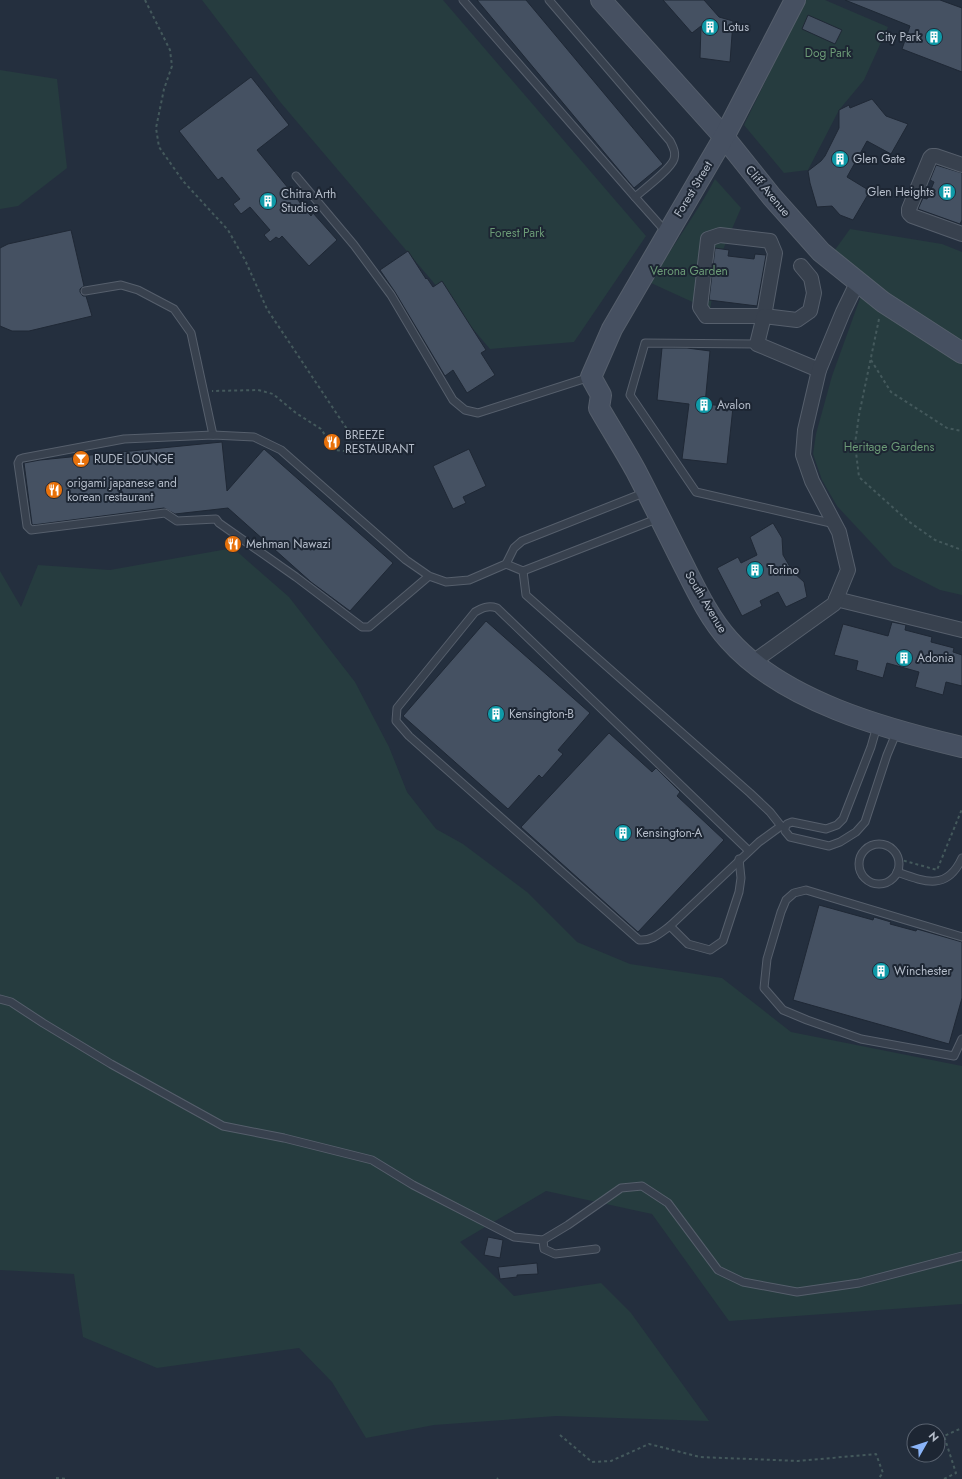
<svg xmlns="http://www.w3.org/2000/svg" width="962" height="1479" font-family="Jost,sans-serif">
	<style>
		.green { fill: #263c3f }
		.building { fill: #455162; stroke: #1f2835 }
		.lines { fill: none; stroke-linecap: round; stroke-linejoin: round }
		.lane-casing { stroke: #565f6c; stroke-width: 9 }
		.street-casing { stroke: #565f6c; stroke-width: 16 }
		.secondary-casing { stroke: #565f6c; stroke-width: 22 }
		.path { stroke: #44595c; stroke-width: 2; stroke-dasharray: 3 3; stroke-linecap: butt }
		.lane { stroke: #38414e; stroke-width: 7 }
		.street { stroke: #38414e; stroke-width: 14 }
		.secondary { stroke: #465061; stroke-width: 20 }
		.labels { text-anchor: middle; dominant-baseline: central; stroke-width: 4; stroke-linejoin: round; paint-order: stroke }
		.poi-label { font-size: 12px; fill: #b4bcc9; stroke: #1d2633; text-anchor: start }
		.park-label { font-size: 12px; fill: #6b9a76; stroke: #1d2633 }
		.street-label { font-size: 12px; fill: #b4bcc9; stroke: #1d2633 }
	</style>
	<rect width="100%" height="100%" fill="#242f3e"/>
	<g class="green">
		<path d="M202,0H443L646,236L574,342L490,349L281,103Z"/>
		<path d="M805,0H825L888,27L864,80L839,110L808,170L784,173L744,125Z"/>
		<path d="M0,70L57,79L67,168L18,206L0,209Z"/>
		<path d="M715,179L741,208L719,259L710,310L651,283C671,247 696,215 715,179Z"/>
		<path d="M850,229L942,244L962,252V345L888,295L832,254Z"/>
		<path d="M862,293L962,361V595L940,590L893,566L837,506L822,480L813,454L816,434L832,376Z"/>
		<path d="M233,548L289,597L355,682L389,747L407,792L436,829L463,844L527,892L577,942L630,964L722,978L791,1032L962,1066V1304L729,1321L652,1214L546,1191L460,1242L514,1296L601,1283L631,1313L709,1421L556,1416L434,1425L366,1438L332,1382L299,1348L157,1368L83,1337L74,1274L0,1270V571L21,607L38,565L110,570Z"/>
	</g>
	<g class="building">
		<path d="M477,0H526L663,164L634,188Z"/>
		<path d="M663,0H704L719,17L733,21L730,62L700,58L701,26L692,33Z"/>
		<path d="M845,0H940L962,8V72L902,49L910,26Z"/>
		<path d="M808,15L842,30L835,44L802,29Z"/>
		<path d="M251,77L289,125L257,150L311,216L313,213L337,240L309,266L282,236L279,239L276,237L270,242L264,235L270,230L250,207L241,214L233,204L240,199L222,177L218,180L179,131Z"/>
		<path d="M872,99L886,116L908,124L891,154L867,141L847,177L870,191L853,220L840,215L832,206L817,207L810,183L808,171L821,161L825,156L839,128V110L849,105L850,108Z"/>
		<path d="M936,165L962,173V220L960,224L918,209L923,198L927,199L934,182L930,180Z"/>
		<path d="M71,230L84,286L80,289V292L83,296H86L92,316L29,331H12L0,326V248L8,244Z"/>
		<path d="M715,248L729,250L728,256L754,259L755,254L766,255L757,306L709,300Z"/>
		<path d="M408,251L426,279L427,278L433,287L442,281L486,350L481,353L495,375L467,393L453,370L445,376L395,292L380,270Z"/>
		<path d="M662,348H687L710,351L705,404L733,407L727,464L682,459L689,404L657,400Z"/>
		<path d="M222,442L227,491L264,449L393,563L350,611L311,582L228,508L175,514L164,508L33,525L32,524L24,463L40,460Z"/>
		<path d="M469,449L486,486L463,497L466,503L453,509L433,466Z"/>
		<path d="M773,523L782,538L783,555L793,572L804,582L807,597L786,607L778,592L760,601L762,606L742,616L717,568L738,557L741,563L757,555L750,537Z"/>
		<path d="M486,621L590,713L558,750L563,754L542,778L539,775L508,809L403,716Z"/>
		<path d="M892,622L906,625L905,630L932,637L931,642L954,648L953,652L962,655V686L946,682L943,695L915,687L919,672L887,663L883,678L856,670L858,661L834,655L843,624L888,636Z"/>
		<path d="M609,733L652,772L656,768L680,792L677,796L724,840L638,932L521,827Z"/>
		<path d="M819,905L873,920L874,917L891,922L890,924L916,931L917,929L962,942V998L949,1044L793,1000Z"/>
		<path d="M488,1237L503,1240L500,1258L484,1255Z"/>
		<path d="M537,1263L538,1274L517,1275V1277L500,1279L498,1267Z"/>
	</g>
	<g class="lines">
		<g class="lane-casing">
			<g id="lane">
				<path d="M463,0L635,197L667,233"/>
				<path d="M549,0L670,141C673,147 676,152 674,159C671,169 643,190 635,197"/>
				<path d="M296,176L354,245L391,295L453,400L465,410L478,413L590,377"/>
				<path d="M85,291L121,285L138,290L174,309L191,333L213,435"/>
				<path d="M757,344L645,343L630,395L696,492L835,524"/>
				<path d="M506,564L523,571L659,518"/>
				<path d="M523,571L526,595L750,793L770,812L781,826L785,827"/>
				<path d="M429,576L369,627H362L296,577L219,523L216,519L177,521L165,513L31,530L27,526L18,463L20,459L23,458L124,439L213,435L254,437L281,450L406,560L429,576L446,582L469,580L506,564L514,548L522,541L646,492"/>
				<path d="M785,827V831L790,837L829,846L840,842L856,832L865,822L887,755L897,731"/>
				<path d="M785,827L787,824L792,822L826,829L837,825L843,819L871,747L877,726"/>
				<circle cx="879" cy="864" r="20"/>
				<path d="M749,851L497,608C488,605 482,608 475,612L397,708L396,721L409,736L639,940C652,941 659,934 670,926L759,842L781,826"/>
				<path d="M897,872C925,882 947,891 962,858"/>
				<path d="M670,926L688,944L710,950L723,941L739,892L741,878L739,859"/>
				<path d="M962,937L806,890L794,893L786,900L781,912L767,959L764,988L783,1010L807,1020L861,1039L954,1056L962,1039"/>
				<path d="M0,999L11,1002L43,1023L111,1064L223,1126L284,1138L372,1160L413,1185L514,1237L543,1240L568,1225L621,1188L642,1186L668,1203L718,1270L743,1282L797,1292L859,1283L962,1256"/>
				<path d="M543,1240L544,1249L555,1254L596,1249"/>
			</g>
		</g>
		<g class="street-casing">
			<g id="street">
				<path d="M962,165L936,156H932L930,158L909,209V213L912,216L962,234"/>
				<path d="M720,235L770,241L775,253L764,316H706L700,307L708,239Z"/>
				<path d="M801,266L811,278L814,293L810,311L797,320L764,316L757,344L819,370"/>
				<path d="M836,599L962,630"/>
				<path d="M760,657L834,604L848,570L839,532L812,481L803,455L805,430L819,370L843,312L858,281"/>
			</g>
		</g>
		<g class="secondary-casing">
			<g id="secondary">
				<path d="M601,0L724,137L772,197L821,252L883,302L962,353"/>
				<path d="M795,0L724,137L612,329L591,377L601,395L599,408C611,429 624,449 636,471C650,498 664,526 678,554C693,583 707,616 729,640C783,701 885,729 962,747"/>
			</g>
		</g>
		<g class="path">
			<path d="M145,0L170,50L172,66L164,89L156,128L159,147L183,181L228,230L245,260L267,309L347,429L351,438L352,447L344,451L335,450L321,429L296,413L273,394L258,390L212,391"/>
			<path d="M879,319L859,415L855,444L859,477L908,521L935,540L962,550"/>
			<path d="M871,360L891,392L947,428L962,431"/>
			<path d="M898,859L937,870L962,809"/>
			<path d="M560,1435L592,1462L611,1461L649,1444L700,1457L798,1461L876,1454L883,1473L878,1479"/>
			<path d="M56,1478L67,1479"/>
			<path d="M497,1479L498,1478"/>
			<path d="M944,1479L956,1473L944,1436L962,1428"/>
		</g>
		<use href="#lane" class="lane"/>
		<use href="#street" class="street"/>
		<use href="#secondary" class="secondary"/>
	</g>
	<defs>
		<g id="building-disc" transform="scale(0.9)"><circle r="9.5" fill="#0f9aa8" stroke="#1d2633"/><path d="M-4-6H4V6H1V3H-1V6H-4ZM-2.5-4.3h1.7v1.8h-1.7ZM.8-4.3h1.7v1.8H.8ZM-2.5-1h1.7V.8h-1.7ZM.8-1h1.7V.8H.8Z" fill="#fff"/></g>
		<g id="restaurant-disc" transform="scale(0.9)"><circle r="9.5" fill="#e8710a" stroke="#1d2633"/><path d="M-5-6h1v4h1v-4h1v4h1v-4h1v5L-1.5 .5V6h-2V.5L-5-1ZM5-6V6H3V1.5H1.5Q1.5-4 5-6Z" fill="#fff"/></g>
		<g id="bar-disc" transform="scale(0.9)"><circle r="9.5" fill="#e8710a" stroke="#1d2633"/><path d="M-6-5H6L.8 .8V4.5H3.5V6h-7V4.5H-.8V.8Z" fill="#fff"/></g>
	</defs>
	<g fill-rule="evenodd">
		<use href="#building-disc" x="710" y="27"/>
		<use href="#building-disc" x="934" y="37"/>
		<use href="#building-disc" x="840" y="159"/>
		<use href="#building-disc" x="947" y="192"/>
		<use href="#building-disc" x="268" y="201"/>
		<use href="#building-disc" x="704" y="405"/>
		<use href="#restaurant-disc" x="332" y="442"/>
		<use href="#bar-disc" x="81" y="459"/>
		<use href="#restaurant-disc" x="54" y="490"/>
		<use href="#restaurant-disc" x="233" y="544"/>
		<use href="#building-disc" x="755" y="570"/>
		<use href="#building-disc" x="904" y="658"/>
		<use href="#building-disc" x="496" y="714"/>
		<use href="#building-disc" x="623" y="833"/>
		<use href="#building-disc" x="881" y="971"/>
	</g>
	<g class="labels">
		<g class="poi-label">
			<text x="723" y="27">Lotus</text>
			<text x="921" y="37" text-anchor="end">City Park</text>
			<text x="853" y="159">Glen Gate</text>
			<text x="934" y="192" text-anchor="end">Glen Heights</text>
			<text x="281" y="194">Chitra Arth<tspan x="281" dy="14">Studios</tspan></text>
			<text x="717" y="405">Avalon</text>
			<text x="345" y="435">BREEZE<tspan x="345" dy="14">RESTAURANT</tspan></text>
			<text x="94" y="459">RUDE LOUNGE</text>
			<text x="67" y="483">origami japanese and<tspan x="67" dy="14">korean restaurant</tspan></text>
			<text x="246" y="544">Mehman Nawazi</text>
			<text x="768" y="570">Torino</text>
			<text x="917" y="658">Adonia</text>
			<text x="509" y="714">Kensington-B</text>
			<text x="636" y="833">Kensington-A</text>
			<text x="894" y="971">Winchester</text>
		</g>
		<g class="park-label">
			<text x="828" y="53">Dog Park</text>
			<text x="517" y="233">Forest Park</text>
			<text x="689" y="271">Verona Garden</text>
			<text x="889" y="447">Heritage Gardens</text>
		</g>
		<g class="street-label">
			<text transform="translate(693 189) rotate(-59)">Forest Street</text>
			<text transform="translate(768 191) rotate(50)">Cliff Avenue</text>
			<text transform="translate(706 602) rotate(59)">South Avenue</text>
		</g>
	</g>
	<g transform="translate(926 1443) rotate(51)"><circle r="19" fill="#1d2633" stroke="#59626f"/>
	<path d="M0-3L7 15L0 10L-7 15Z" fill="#8ab4f8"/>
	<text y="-6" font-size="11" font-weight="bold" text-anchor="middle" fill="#b4bcc9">N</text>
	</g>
</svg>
